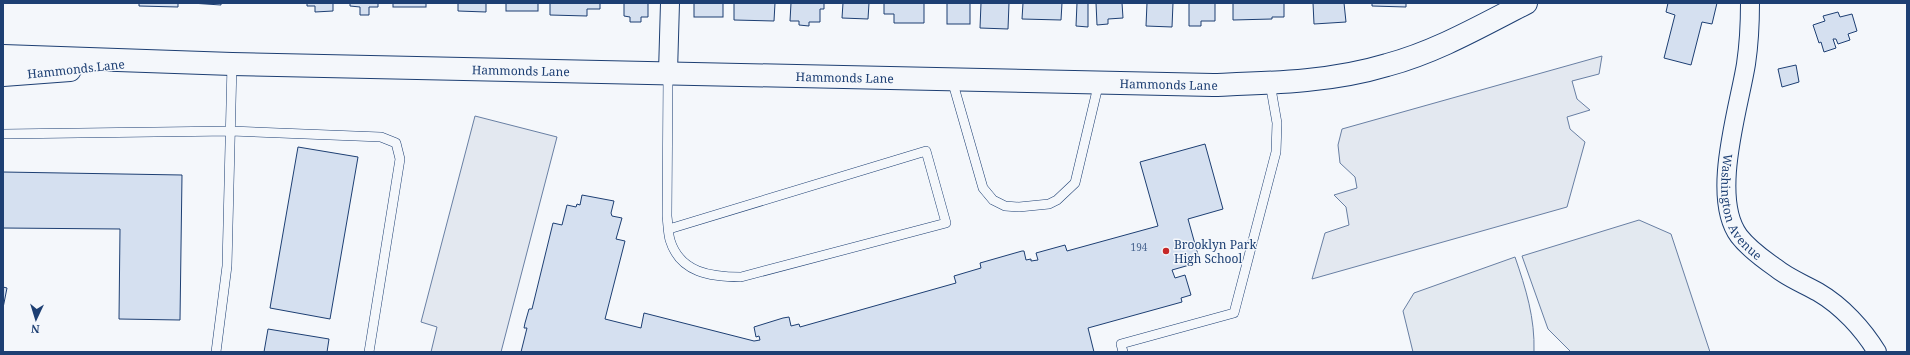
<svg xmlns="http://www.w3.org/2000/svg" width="1910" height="355" font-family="'Noto Serif',serif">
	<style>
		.green { fill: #e3e9f0; stroke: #687fa3 }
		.parking { fill: #e3e8f0; stroke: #687fa3 }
		.building { fill: #d5e0f0; stroke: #1d3f73 }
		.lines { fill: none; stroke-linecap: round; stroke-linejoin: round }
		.lane-casing { stroke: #1d3f73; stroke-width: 10 }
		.street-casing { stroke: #1d3f73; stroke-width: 20 }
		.secondary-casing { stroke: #1d3f73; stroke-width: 24 }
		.lane { stroke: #f4f7fb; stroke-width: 9 }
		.street { stroke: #f4f7fb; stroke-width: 18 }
		.secondary { stroke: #f4f7fb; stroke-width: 22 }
		.poi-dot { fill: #c62828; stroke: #f4f7fb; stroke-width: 1.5 }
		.labels { text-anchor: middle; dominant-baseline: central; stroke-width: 3; stroke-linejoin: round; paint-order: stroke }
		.number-label { font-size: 10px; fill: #4b6792 }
		.street-label { font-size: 12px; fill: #1d3f73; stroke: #f4f7fb }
		.poi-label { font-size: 12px; fill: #1d3f73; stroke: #f4f7fb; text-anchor: start }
	</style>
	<rect width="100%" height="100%" fill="#f4f7fb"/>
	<g class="green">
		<path d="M1639,220L1671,234L1710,352H1571L1548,329L1522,256Z"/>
		<path d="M1515,257C1526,289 1535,318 1534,352H1413L1403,311L1414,293Z"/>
	</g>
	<g class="parking">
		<path d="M1602,56L1599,74L1572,81L1577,99L1590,110L1567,117L1570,129L1585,142L1567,207L1312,279L1325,233L1349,225L1346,207L1334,195L1357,188L1355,177L1340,163L1338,145L1342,129Z"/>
		<path d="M475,116L557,137L501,352H431L437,327L421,322Z"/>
	</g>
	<g class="building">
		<path d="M139,3H178V7L139,6Z"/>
		<path d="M191,3H221V5Z"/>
		<path d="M307,3H333V11L315,12V6H307Z"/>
		<path d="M350,3H378V7H369V15H360V7L350,6Z"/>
		<rect x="393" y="3" width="33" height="4"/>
		<path d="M458,3H486V12L458,11Z"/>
		<rect x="506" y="3" width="32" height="8"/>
		<path d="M550,3H600V9H587V16L550,15Z"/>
		<path d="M624,3H648V17H641V22H630V17L624,16Z"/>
		<rect x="694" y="3" width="29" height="14"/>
		<path d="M734,3H775L774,21L734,20Z"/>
		<path d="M791,3H824V9H820V22H809V26L799,25V21H790Z"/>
		<path d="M843,3H869L868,19L842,18Z"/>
		<path d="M884,3H924V23H894V14H884Z"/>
		<rect x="947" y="3" width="23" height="21"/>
		<path d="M981,3H1009L1008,29L980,28Z"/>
		<path d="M1023,3H1062L1061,20L1022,19Z"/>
		<path d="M1077,3H1088V27L1076,26Z"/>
		<path d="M1096,3H1122L1123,18L1108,19V24L1097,25Z"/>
		<path d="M1147,3H1173L1172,27L1146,26Z"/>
		<path d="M1189,3H1215V21H1201V26H1189Z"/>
		<path d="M1233,3H1284V17H1272V19L1233,20Z"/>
		<path d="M1313,3H1344L1346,22L1314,24Z"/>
		<path d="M1372,3H1406V7L1372,6Z"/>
		<path d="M1668,3H1717L1712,24L1702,22L1691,65L1664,58L1675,15L1666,12Z"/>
		<path d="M1838,12L1840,17L1852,14L1857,31L1848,34L1850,40L1838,44L1836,39H1833L1836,48L1824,52L1821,42L1819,43L1813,25L1825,21L1823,16Z"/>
		<path d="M1796,65L1799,82L1782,87L1778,69Z"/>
		<path d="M1205,144L1223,209L1188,219L1200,262L1172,270L1175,278L1185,275L1191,295L1181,298L1182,302L1088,328L1094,352H521L527,328H524L525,323L529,309H532L553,223L562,225L567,205L576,207L577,204L580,205L582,195L614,201L611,213L612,216L622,218L616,239L625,241L605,319L641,328L644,313L754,341L760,340L759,336L756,337L754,327L783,318L789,317L791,326L799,324L800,327L956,283L954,276L981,268L980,263L1022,251H1024L1026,260L1031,259V261L1038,260L1036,253L1065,245L1067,251L1158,226L1140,162Z"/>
		<path d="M298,147L358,157L330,319L270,308Z"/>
		<path d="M3,172L182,175L180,320L119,319L120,229L3,228Z"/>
		<path d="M3,287L7,288L3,308Z"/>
		<path d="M268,329L329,339L327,352H264Z"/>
	</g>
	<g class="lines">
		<g class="lane-casing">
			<g id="lane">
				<path d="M668,74L667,216C668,224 668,233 670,240C680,273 711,277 741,277L946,223L926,151L669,229"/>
				<path d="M952,80L983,188L993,200L1005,206L1019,207L1049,204L1057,200L1075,183L1099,82"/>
				<path d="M3,134L231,131L381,137L396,143L400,159L369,352"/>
				<path d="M216,352L227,266L232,64"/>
				<path d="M1123,352L1121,344L1234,313L1276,152L1277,123L1270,83"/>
			</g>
		</g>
		<g class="street-casing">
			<g id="street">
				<path id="s1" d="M1750,3C1750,23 1749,44 1746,64C1739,108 1710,197 1739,236C1749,249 1763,259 1776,268C1788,278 1804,284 1818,292C1842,306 1863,329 1877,352"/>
				<path d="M668,72L670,3"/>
			</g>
		</g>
		<g class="secondary-casing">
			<g id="secondary">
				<path id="s2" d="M3,56L232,64L1213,85C1272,83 1331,82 1387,65C1436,52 1481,26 1526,3"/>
				<path d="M3,75L70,70"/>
			</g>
		</g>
		<use href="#lane" class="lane"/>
		<use href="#street" class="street"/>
		<use href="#secondary" class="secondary"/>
	</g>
	<circle class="poi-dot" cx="1166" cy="251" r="4"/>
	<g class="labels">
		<g class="number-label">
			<text x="1139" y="247">194</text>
		</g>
		<g class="street-label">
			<text transform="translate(76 69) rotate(-6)">Hammonds Lane</text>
			<text stroke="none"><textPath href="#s2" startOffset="518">Hammonds Lane</textPath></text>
			<text stroke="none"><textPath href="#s2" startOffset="842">Hammonds Lane</textPath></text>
			<text stroke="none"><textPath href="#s2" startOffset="1166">Hammonds Lane</textPath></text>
			<text stroke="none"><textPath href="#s1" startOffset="210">Washington Avenue</textPath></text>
		</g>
		<g class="poi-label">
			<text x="1174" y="244">Brooklyn Park<tspan x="1174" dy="14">High School</tspan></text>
		</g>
	</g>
	<rect width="1910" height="355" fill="none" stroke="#1d3f73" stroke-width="8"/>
	<g transform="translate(36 319) rotate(184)" stroke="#f4f7fb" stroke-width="3" paint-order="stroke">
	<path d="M0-3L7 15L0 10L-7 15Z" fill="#1d3f73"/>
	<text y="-6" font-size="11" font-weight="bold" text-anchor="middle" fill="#1d3f73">N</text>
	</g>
</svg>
